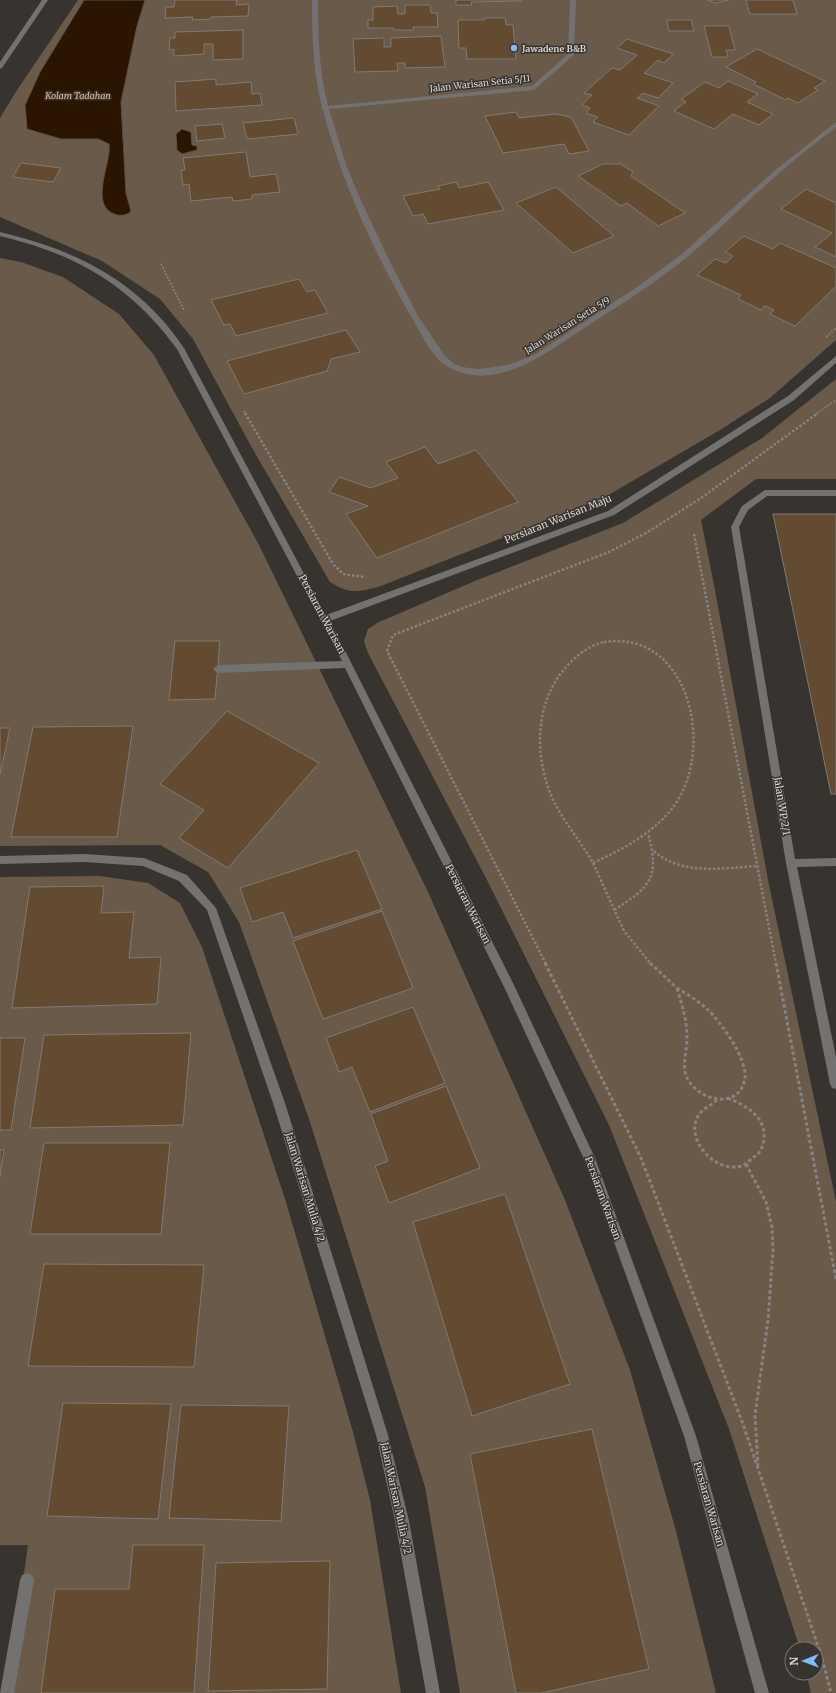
<svg xmlns="http://www.w3.org/2000/svg" width="836" height="1693" font-family="Merriweather,serif">
	<style>
		.green { fill: #695a49 }
		.water { fill: #2a1600; stroke: #5e503f }
		.building { fill: #634b31; stroke: #7f7a76 }
		.lines { fill: none; stroke-linecap: round; stroke-linejoin: round }
		.path-far2 { stroke: #868380; stroke-width: 1.5; stroke-dasharray: 2 1.5; stroke-linecap: butt }
		.path-far1 { stroke: #868380; stroke-width: 2.5; stroke-dasharray: 2.5 2; stroke-linecap: butt }
		.path { stroke: #868380; stroke-width: 3; stroke-dasharray: 3.5 2.5; stroke-linecap: butt }
		.minor { fill: #747270; fill-rule: evenodd }
		.poi-dot { fill: #7fbdfa; stroke: #37332f; stroke-width: 1.5 }
		.labels { text-anchor: middle; dominant-baseline: central; stroke-width: 3; stroke-linejoin: round; paint-order: stroke }
		.far-poi-label { font-size: 9px; font-weight: bold; fill: #d8d6d3; stroke: #37332f; text-anchor: start }
		.far-street-label { font-size: 9px; fill: #d8d6d3; stroke: #37332f }
		.far-water-label { font-size: 9px; font-style: italic; fill: #e6ba8a; stroke: #37332f }
		.street-label { font-size: 10px; fill: #d8d6d3; stroke: #37332f }
	</style>
	<rect width="100%" height="100%" fill="#37332f"/>
	<g class="green">
		<path d="M78,0H836V340L770,398L720,430L605,497L381,586C359,592 350,595 330,582L252,448L193,339L160,299L102,261L0,217V118L17,90Z"/>
		<path d="M0,258L21,262L63,277L119,314L154,355L259,545L428,892L565,1200L630,1370L676,1531L716,1693H460L425,1487L309,1119L239,922L208,872L160,845L0,846Z"/>
		<path d="M836,379V479H756L701,520L715,590L768,880L836,1202V1693H811L806,1673H816V1649H800L729,1429L609,1125L487,880L368,653L364,641L368,629L379,622L475,581L623,523L762,438Z"/>
		<path d="M100,876L148,883L180,903L202,947L286,1202L353,1432L370,1500L401,1693H7L28,1545H0V877Z"/>
	</g>
	<g class="water">
		<path d="M84,0H145L137,26L121,102L126,193L131,211C128,215 122,216 117,215C87,207 112,163 109,144L98,139H61L27,129L25,105L40,72Z"/>
		<path d="M182,129L191,132L192,145L197,146V150L182,154L177,150L176,134Z"/>
	</g>
	<g class="building">
		<path d="M175,0H237L236,5L249,4L248,16L211,17V19L192,20L193,17L165,18L166,7H174Z"/>
		<path d="M456,0H521V1L471,2L472,5H456Z"/>
		<path d="M707,0H729L716,3Z"/>
		<path d="M746,0H793L797,14H750Z"/>
		<path d="M405,5H430L431,13H437L438,27H413L414,30H394V28H368V20H373V7L397,6L398,14H405Z"/>
		<path d="M484,18H505L506,25H513L516,59H467L466,48H459L458,20H484Z"/>
		<path d="M667,20H691L694,31H669Z"/>
		<path d="M704,26H729L735,50H726L728,57H712Z"/>
		<path d="M243,30V59L213,60V44H204V54L174,56V49L169,50L170,38H175V32Z"/>
		<path d="M441,36L445,67L405,68V63H397L398,71L355,72L353,39L384,38V47H391V38Z"/>
		<path d="M627,39L673,54L664,63L658,60L644,73L673,83L658,98L643,93L637,98L659,106L629,135L593,122L598,117L586,113L590,108L582,105L592,95L584,93L612,68L620,70L637,55L617,48Z"/>
		<path d="M757,49L825,81L814,88L818,90L798,103L788,98L786,100L753,84L756,82L726,67Z"/>
		<path d="M216,79V85L251,82L252,94L260,93L262,105L176,111L175,82Z"/>
		<path d="M728,81L758,94L747,102L773,114L759,125L733,114L714,129L674,111L686,102L681,99L705,82L719,88Z"/>
		<path d="M516,112L519,118L555,114L571,117L589,151L569,154L564,144L503,153L485,116Z"/>
		<path d="M294,118L298,134L247,139L243,123Z"/>
		<path d="M222,124L225,138L197,141L195,126Z"/>
		<path d="M246,152L250,177L276,174L280,192L252,195V199L233,201L232,197L191,201L189,184L183,185L181,170H185L183,158Z"/>
		<path d="M21,163L61,168L53,182L13,177Z"/>
		<path d="M603,164H621L633,172L631,176L685,213L658,226L627,203L621,206L578,176Z"/>
		<path d="M456,182L459,188L488,182L504,210L428,224L423,214L413,216L403,196L440,189L438,186Z"/>
		<path d="M556,187L614,236L573,253L516,203Z"/>
		<path d="M806,189L836,203V257L815,247L832,233L781,209Z"/>
		<path d="M744,236L773,249L780,243L836,268V286L795,326L770,314L774,310L765,306L761,310L738,299L741,295L697,275L715,259L726,263L733,256L725,252Z"/>
		<path d="M299,279L307,292L315,290L328,313L236,336L230,324L224,325L211,300Z"/>
		<path d="M346,330L360,352L331,359L327,371L244,394L227,361Z"/>
		<path d="M425,447L438,464L476,450L518,502L377,558L346,514L368,506L329,492L339,477L371,488L398,478L386,462Z"/>
		<path d="M773,514H836V794H831Z"/>
		<path d="M175,641H220L215,699L169,700Z"/>
		<path d="M227,711L319,763L228,868L179,838L204,810L160,784Z"/>
		<path d="M133,726L117,837H11L33,727Z"/>
		<path d="M0,728H10L0,774Z"/>
		<path d="M357,850L382,909L293,938L283,912L252,922L240,888Z"/>
		<path d="M104,886L101,913L134,912L129,958L161,957L157,1004L12,1008L30,887Z"/>
		<path d="M382,911L413,988L323,1019L293,941Z"/>
		<path d="M413,1007L445,1083L370,1112L352,1067L339,1072L326,1038Z"/>
		<path d="M191,1033L183,1125L30,1128L44,1035Z"/>
		<path d="M0,1038H25L11,1130H0Z"/>
		<path d="M446,1086L480,1168L389,1203L375,1166L388,1161L371,1114Z"/>
		<path d="M44,1143H170L161,1234H30Z"/>
		<path d="M0,1150H4L0,1177Z"/>
		<path d="M505,1194L570,1384L472,1416L413,1222Z"/>
		<path d="M44,1264L204,1265L194,1367L28,1366Z"/>
		<path d="M63,1403L171,1404L158,1519L47,1516Z"/>
		<path d="M181,1405L289,1406L281,1521L169,1518Z"/>
		<path d="M592,1429L649,1669L541,1693H516L470,1454Z"/>
		<path d="M133,1545H204L194,1693H41L55,1589H129Z"/>
		<path d="M330,1561L327,1689L208,1691L216,1563Z"/>
	</g>
	<g class="lines">
		<g class="path-far2">
			<path d="M161,264L184,310"/>
			<path d="M826,337L836,328"/>
			<path d="M244,411L246,414"/>
			<path d="M816,414L836,400"/>
		</g>
		<g class="path-far1">
			<path d="M245,413L333,564L343,574L364,577"/>
			<path d="M694,534L776,964"/>
			<path d="M604,642C689,629 716,748 674,806C654,833 623,849 593,863C579,838 559,817 549,790C533,746 537,693 573,660C582,651 592,645 604,642Z"/>
			<path d="M654,851C682,876 722,868 757,866"/>
			<path d="M593,863L624,931L651,964"/>
			<path d="M614,910C651,887 660,877 648,833"/>
			<path d="M546,964L387,651L393,635L609,552L648,532L701,498L818,413"/>
		</g>
		<g class="path">
			<path d="M545,963L641,1158L743,1424L822,1658L831,1693"/>
			<path d="M650,963L677,988"/>
			<path d="M776,963L836,1279"/>
			<path d="M677,988C687,994 698,1001 707,1009C720,1021 747,1058 745,1077C741,1112 695,1101 686,1075C682,1064 687,1050 687,1038C687,1020 682,1005 677,988Z"/>
			<path d="M717,1100C712,1104 707,1107 702,1111C679,1135 716,1177 744,1165C747,1163 751,1159 754,1157C762,1152 765,1142 764,1133C762,1114 744,1105 728,1098"/>
			<path d="M746,1164L766,1202L772,1227L773,1251L768,1320L755,1415L758,1467"/>
		</g>
		<g class="minor">
			<path d="M42,0H48L2,68L0,69V62Z"/>
			<path d="M312,0H318C318,35 319,71 328,106L532,86L568,54L570,0H576L574,55L534,90L329,109L346,165L359,196L388,258L418,316L445,356L453,363L461,367L479,369L508,365L534,355L640,285L682,254L773,172L836,122V127C816,143 796,158 777,175C746,202 718,232 686,258C655,283 622,304 589,325C550,350 499,393 450,368C434,360 423,338 415,323C376,257 342,184 323,110L321,108L322,107C313,72 312,36 312,0Z"/>
			<path d="M0,232C76,250 139,281 184,348L326,615L608,511L788,396L836,356V363L794,400L614,515L330,621L513,983L595,1158L696,1436L769,1693H755L684,1436L584,1159L505,989L345,668L218,673L213,669L218,665L342,661L177,349C130,285 76,254 0,236Z"/>
			<path d="M765,490H836V496H767L748,510L739,527L795,859L836,858V866L797,867L836,1057V1089L832,1088L830,1084L786,863L731,527L742,506Z"/>
			<path d="M84,854L144,858L187,875L216,908L285,1103L388,1435L409,1521L440,1693H426L395,1521L376,1435L273,1103L207,910L179,881L143,866L84,862L0,864V856Z"/>
			<path d="M27,1573L32,1575L34,1580L14,1693H0L20,1580L22,1575Z"/>
		</g>
	</g>
	<circle class="poi-dot" cx="514" cy="48" r="4"/>
	<g class="labels">
		<g class="far-poi-label">
			<text x="522" y="48">Jawadene B&amp;B</text>
		</g>
		<g class="far-street-label">
			<text transform="translate(480 83) rotate(-6)">Jalan Warisan Setia 5/11</text>
			<text transform="translate(567 325) rotate(-32)">Jalan Warisan Setia 5/9</text>
		</g>
		<g class="far-water-label">
			<text x="78" y="95">Kolam Tadahan</text>
		</g>
		<g class="street-label">
			<text transform="translate(558 519) rotate(-22)">Persiaran Warisan Maju</text>
			<text transform="translate(322 614) rotate(62)">Persiaran Warisan</text>
			<text transform="translate(782 806) rotate(81)">Jalan WP 2/1</text>
			<text transform="translate(468 904) rotate(63)">Persiaran Warisan</text>
			<text transform="translate(305 1187) rotate(73)">Jalan Warisan Mulia 4/2</text>
			<text transform="translate(603 1198) rotate(70)">Persiaran Warisan</text>
			<text transform="translate(396 1498) rotate(78)">Jalan Warisan Mulia 4/2</text>
			<text transform="translate(709 1504) rotate(74)">Persiaran Warisan</text>
		</g>
	</g>
	<g transform="translate(804 1661) rotate(269)"><circle r="19" fill="#37332f" stroke="#777471"/>
	<path d="M0-3L7 15L0 10L-7 15Z" fill="#7fbdfa"/>
	<text y="-6" font-size="11" font-weight="bold" text-anchor="middle" fill="#d8d6d3">N</text>
	</g>
</svg>
